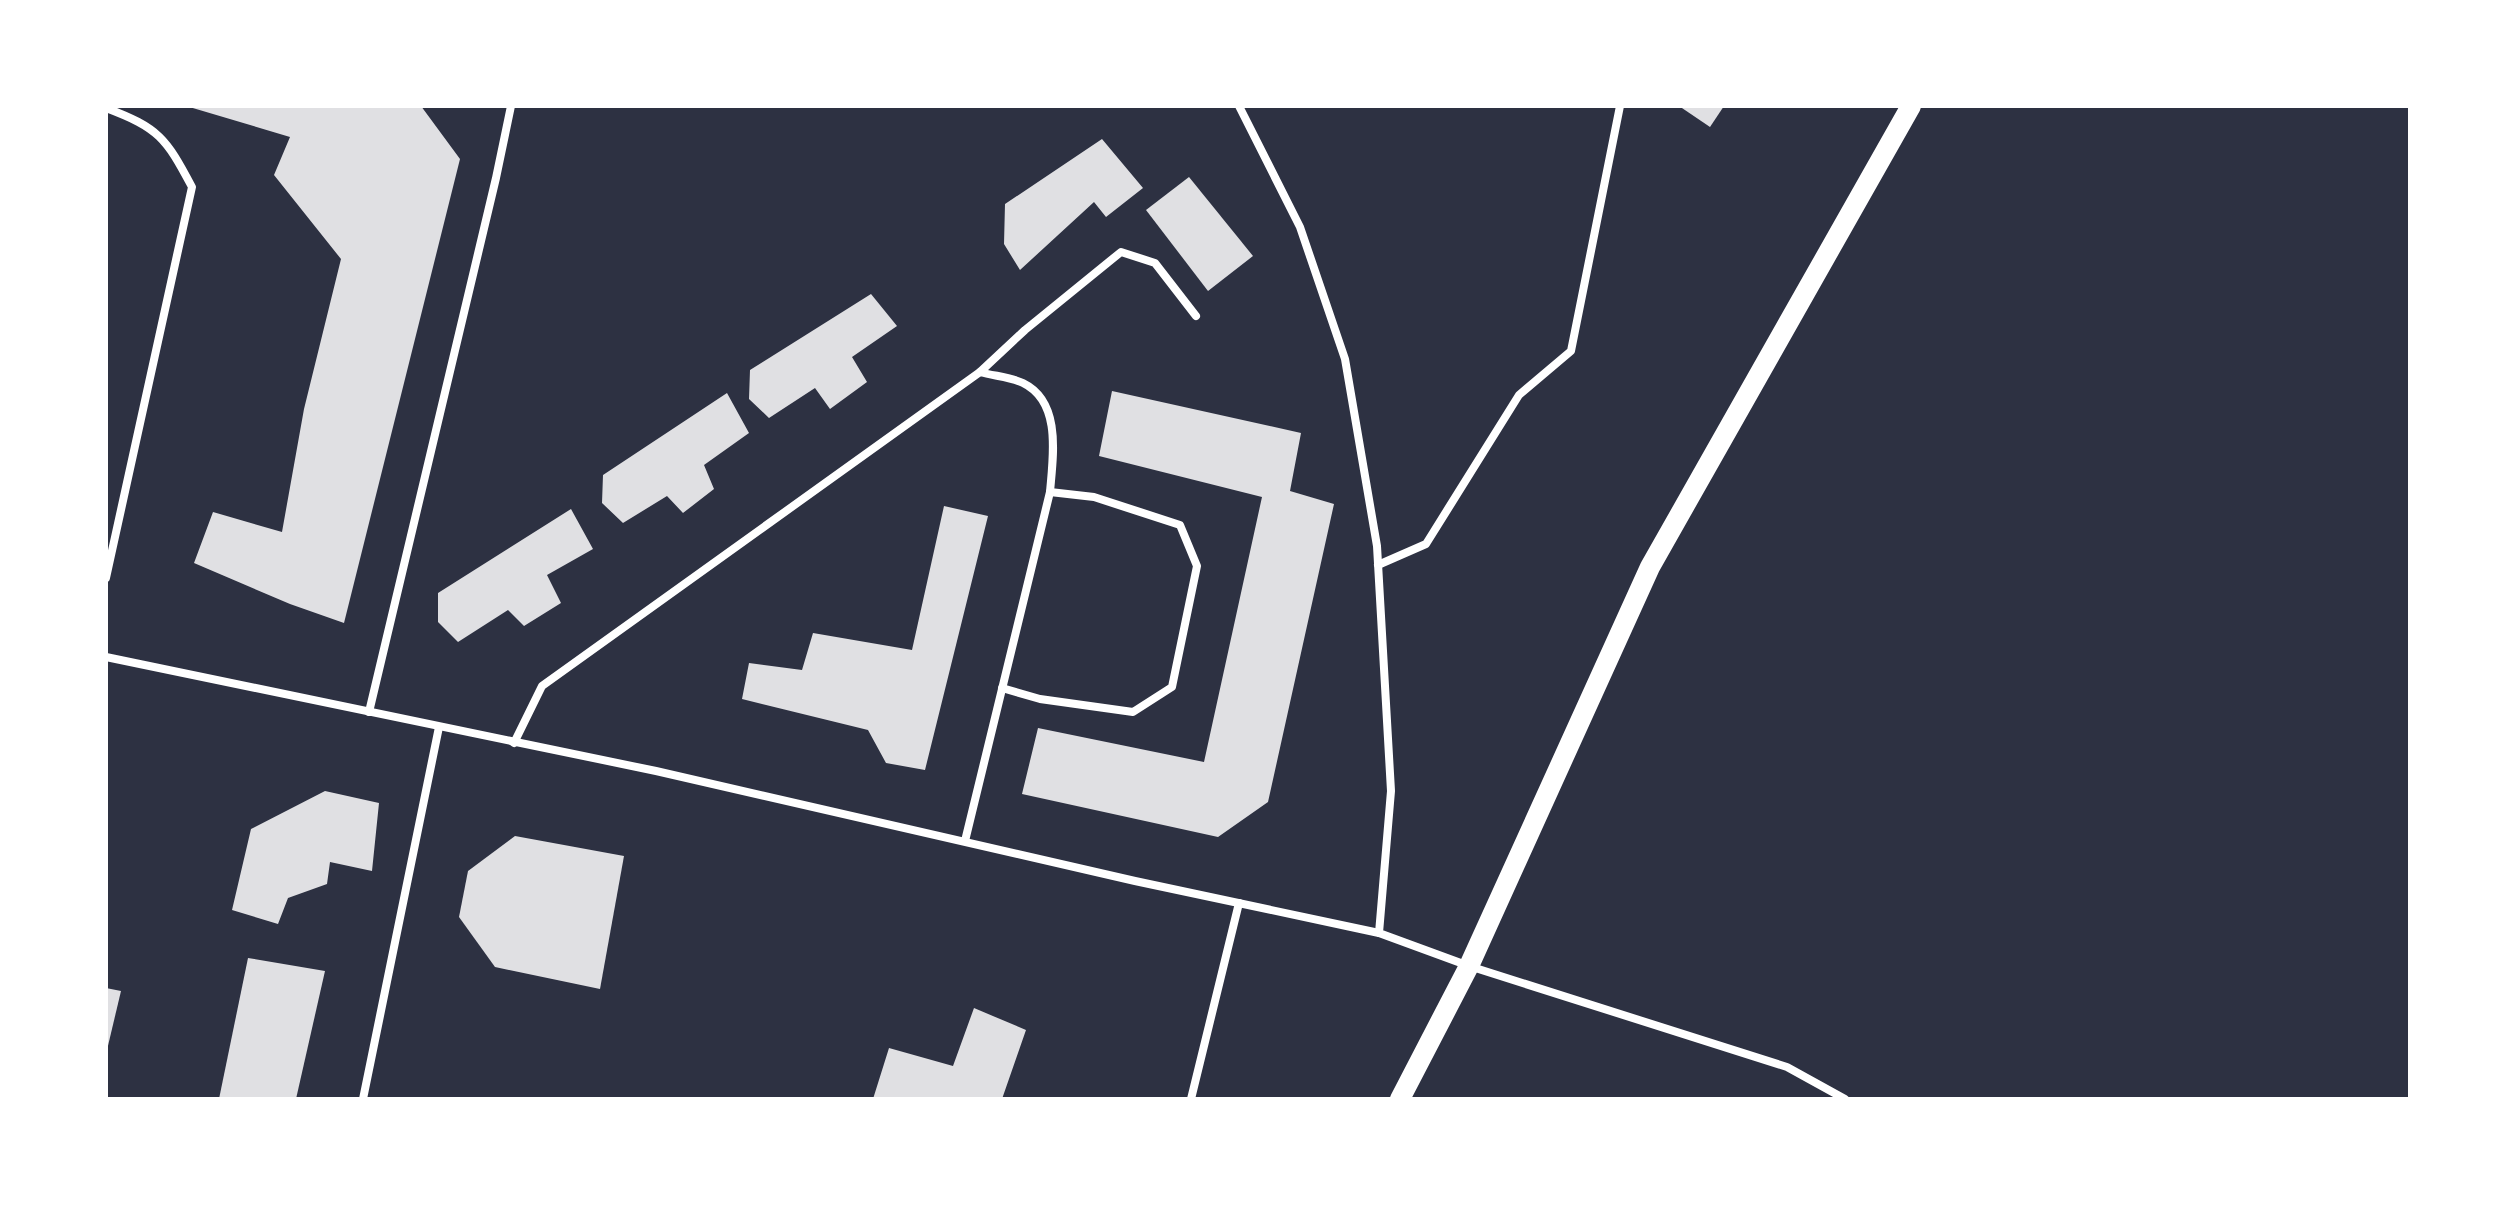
<svg xmlns="http://www.w3.org/2000/svg" width="2516" height="1205" font-family="Signika,sans-serif">
	<style>
		.building { fill: #e0e0e3 }
		.lines { fill: none; stroke-linecap: round; stroke-linejoin: round }
		.minor { stroke: #fff; stroke-width: 8 }
		.primary { stroke: #fff; stroke-width: 20 }
	</style>
	<rect width="100%" height="100%" fill="#2d3142"/>
	<g class="building">
		<path d="M186,106H421L460,159L344,623L290,604L194,563L213,512L282,532L304,409L341,259L274,175L290,137Z"/>
		<path d="M1679,106H1724L1710,127Z"/>
		<path d="M1102,139L1143,188L1106,217L1094,202L1020,270L1004,244L1005,204Z"/>
		<path d="M1189,177L1253,256L1208,291L1146,210Z"/>
		<path d="M871,294L897,326L852,357L867,382L830,409L815,388L769,418L749,399L750,370Z"/>
		<path d="M1112,391L1301,433L1290,491L1334,504L1268,802L1218,837L1022,794L1038,728L1204,762L1262,497L1099,456Z"/>
		<path d="M727,393L749,433L704,465L714,489L683,513L667,496L623,523L602,503L603,475Z"/>
		<path d="M944,506L988,516L925,770L886,763L868,730L742,699L749,663L802,670L813,633L912,650Z"/>
		<path d="M571,509L593,549L547,575L561,603L524,626L508,610L458,642L438,622V593Z"/>
		<path d="M325,791L379,803L372,871L330,862L327,884L288,898L278,924L232,910L251,829Z"/>
		<path d="M515,836L624,856L600,989L495,967L459,917L468,871Z"/>
		<path d="M248,958L325,971L296,1099H219Z"/>
		<path d="M106,988L121,991L107,1050H106Z"/>
		<path d="M974,1008L1026,1030L1002,1099H873L889,1048L953,1066Z"/>
	</g>
	<g class="lines">
		<g class="minor">
			<path d="M1239,106L1300,227L1345,359L1377,546L1391,791L1379,933L1469,966L1787,1067L1845,1099"/>
			<path d="M106,108C159,128 166,138 192,187L106,578"/>
			<path d="M980,372L1025,330L1121,252L1155,263L1196,316"/>
			<path d="M1378,565L1426,544L1519,395L1571,351L1620,106"/>
			<path d="M106,657L656,771L1135,881L1379,933"/>
			<path d="M1002,688L1040,699L1133,712L1172,687L1197,566L1180,525L1094,497L1050,492"/>
			<path d="M369,712L496,178L511,106"/>
			<path d="M514,743L542,686L980,372C993,376 1011,377 1023,383C1062,402 1053,456 1050,492L965,841"/>
			<path d="M363,1099L439,727"/>
			<path d="M1191,1099L1239,903"/>
		</g>
		<path class="primary" d="M1400,1099L1469,966L1650,567L1911,106"/>
	</g>
	<rect width="2516" height="1205" fill="none" stroke="#ffffff" stroke-width="216"/>
</svg>
